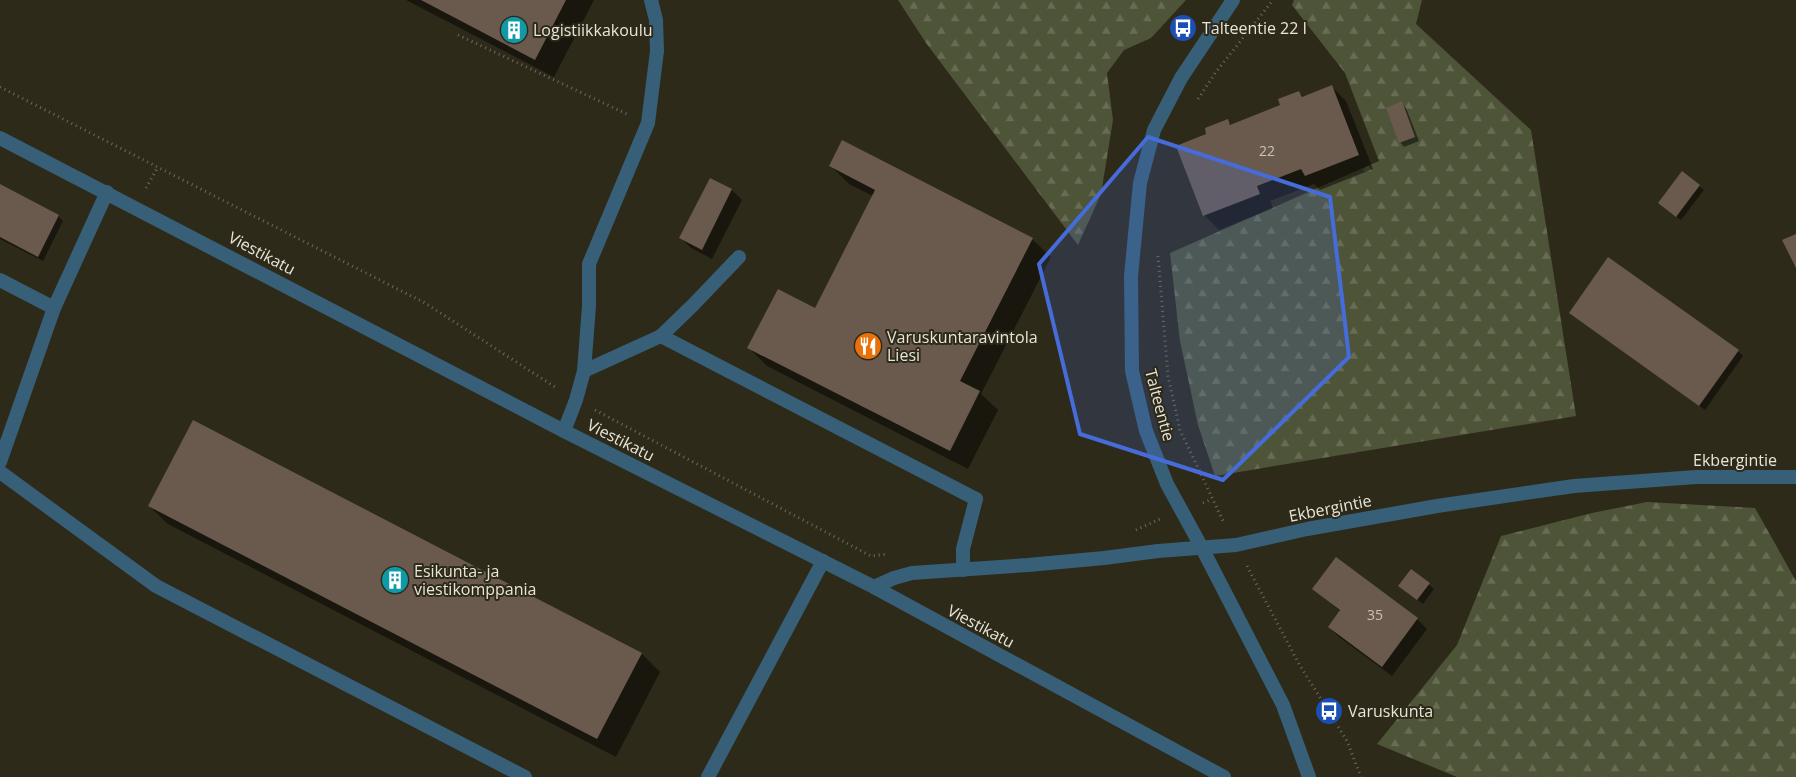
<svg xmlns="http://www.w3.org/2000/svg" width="1796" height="777" font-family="'Open Sans',sans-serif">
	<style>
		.forest { fill: url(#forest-firs) }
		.shadow { fill: #0007 }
		.building { fill: #6a5a4e }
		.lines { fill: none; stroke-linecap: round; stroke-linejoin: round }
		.path { stroke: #6e6a5c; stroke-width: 3; stroke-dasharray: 1 4; stroke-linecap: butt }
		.service { stroke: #375f78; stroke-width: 14 }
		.minor { stroke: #375f78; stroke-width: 14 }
		.marked { fill: #456cd8; fill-opacity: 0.2; stroke: #456cd8; stroke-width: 4; stroke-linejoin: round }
		.labels { text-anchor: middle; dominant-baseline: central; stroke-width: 4; stroke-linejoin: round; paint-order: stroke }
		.number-label { font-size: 14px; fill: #c8c2b7 }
		.poi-label { font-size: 16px; fill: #e7e4da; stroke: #2e2a19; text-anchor: start }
		.street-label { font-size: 16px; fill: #e7e4da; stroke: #2e2a19 }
	</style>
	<defs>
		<pattern id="forest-firs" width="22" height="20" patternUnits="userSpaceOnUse" patternTransform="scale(1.25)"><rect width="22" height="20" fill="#4e5437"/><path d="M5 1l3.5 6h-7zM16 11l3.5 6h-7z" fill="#686c53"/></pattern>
	</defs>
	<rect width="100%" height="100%" fill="#2e2a19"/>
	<g class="forest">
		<path d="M898,0H1186L1151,38L1124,50L1107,73L1113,120L1101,194L1078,245L926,43Z"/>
		<path d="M1294,0H1422L1416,24L1531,130L1576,416L1215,476L1198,425L1180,341L1170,253L1379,161L1345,73L1292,5Z"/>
		<path d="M1647,502L1755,508L1796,581V777H1457L1377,744L1457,645L1501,536L1592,513Z"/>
	</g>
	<g class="shadow">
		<path d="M406,0H594L554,77Z"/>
		<path d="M1331,86L1346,101L1373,169L1320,190L1314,184L1270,201L1273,208L1219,230L1204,215L1208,134L1227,121L1232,126L1282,106L1299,92L1304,97Z"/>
		<path d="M1401,103L1406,108L1419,141L1404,147L1400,142Z"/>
		<path d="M831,166L1032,239L1051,257L981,394L998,410L968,469L767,366L749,348L815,310L873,196L849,184Z"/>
		<path d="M710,180L732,190L742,200L712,259L691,248L681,238Z"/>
		<path d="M0,186L58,216L63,221L43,261L0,239Z"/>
		<path d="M1699,186L1704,190L1681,220L1664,207Z"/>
		<path d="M1570,313L1738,351L1743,356L1705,410Z"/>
		<path d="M149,506L642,654L660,672L616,757L168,524Z"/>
		<path d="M1336,559L1417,619L1427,629L1392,676L1339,637L1329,627L1340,611L1314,589Z"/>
		<path d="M1412,571L1434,589L1423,604L1405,590Z"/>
	</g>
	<g class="building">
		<path d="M421,0H566L535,60Z"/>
		<path d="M1332,85L1359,155L1305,176L1301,169L1257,186L1260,194L1203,216L1176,146L1206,134L1205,128L1228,119L1230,125L1280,105L1278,99L1299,91L1302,97Z"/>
		<path d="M1402,101L1415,137L1399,143L1386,108Z"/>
		<path d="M842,140L1033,238L960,381L980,391L950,451L747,348L778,289L815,308L875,190L829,166Z"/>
		<path d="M1682,171L1700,185L1676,217L1658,203Z"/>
		<path d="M710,178L732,189L702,250L679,238Z"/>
		<path d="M0,184L59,215L38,257L0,237Z"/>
		<path d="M1796,234V268L1782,240Z"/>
		<path d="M1608,257L1739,350L1699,406L1569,313Z"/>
		<path d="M193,420L642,653L597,739L148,506Z"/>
		<path d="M1336,557L1418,618L1382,667L1328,627L1340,610L1312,589Z"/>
		<path d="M1411,569L1430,583L1417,600L1398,586Z"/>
	</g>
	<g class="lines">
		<g class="path">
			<path d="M458,35L627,114"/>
			<path d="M0,87L425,303L555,387"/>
			<path d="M1198,99L1216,72L1273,0"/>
			<path d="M146,188L158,167"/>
			<path d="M1158,256L1168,376L1180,430L1224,523"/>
			<path d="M595,410L871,556L888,554"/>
			<path d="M1203,503L1212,499"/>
			<path d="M1136,530L1160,519"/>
			<path d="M1247,566L1299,664L1347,741L1361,777"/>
		</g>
		<g class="service">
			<path d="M0,280L54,308"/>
			<path d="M661,336L976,499L963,549V570"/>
			<path d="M584,371L661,336L693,305L739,257"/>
			<path d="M564,431L576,400L584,371L589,306V264L648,123L657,51L656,20L651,0"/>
			<path d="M0,462L54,308L107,192"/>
			<path d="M0,472L156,586L525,777"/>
			<path d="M708,777L823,561"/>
		</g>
		<g class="minor">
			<path d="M1233,0L1181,78L1154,130L1140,183L1131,276L1132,371L1146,431L1167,484L1202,548L1283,705L1309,777"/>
			<path d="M0,138L564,431L874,587L1224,777"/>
			<path d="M874,587L894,578L912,573L1028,565L1104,558L1158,551L1236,545L1307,529L1437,506L1574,486L1696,477H1796"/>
		</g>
	</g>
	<path class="marked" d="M1148,137L1330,197L1349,357L1223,480L1080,434L1039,264Z"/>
	<defs>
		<g id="bus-disc" transform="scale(1.4375)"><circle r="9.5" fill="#1a4fb4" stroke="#2e2a19"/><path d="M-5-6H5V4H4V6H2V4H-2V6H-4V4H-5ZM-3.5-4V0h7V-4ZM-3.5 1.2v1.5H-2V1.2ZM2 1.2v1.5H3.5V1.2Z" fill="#fff"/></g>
		<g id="building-disc" transform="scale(1.4375)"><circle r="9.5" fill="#0f9aa8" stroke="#2e2a19"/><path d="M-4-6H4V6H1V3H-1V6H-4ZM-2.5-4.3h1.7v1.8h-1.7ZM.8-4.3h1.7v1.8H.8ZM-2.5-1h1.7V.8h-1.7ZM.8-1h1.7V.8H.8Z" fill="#fff"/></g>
		<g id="restaurant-disc" transform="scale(1.4375)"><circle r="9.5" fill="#e8710a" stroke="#2e2a19"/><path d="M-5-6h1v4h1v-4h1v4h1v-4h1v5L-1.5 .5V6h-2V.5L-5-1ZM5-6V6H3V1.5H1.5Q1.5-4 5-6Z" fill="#fff"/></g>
	</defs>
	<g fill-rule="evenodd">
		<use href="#bus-disc" x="1183" y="28"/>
		<use href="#building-disc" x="514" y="30"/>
		<use href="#restaurant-disc" x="868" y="346"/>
		<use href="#building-disc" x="395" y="580"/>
		<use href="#bus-disc" x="1329" y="711"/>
	</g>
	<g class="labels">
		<g class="number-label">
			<text x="1267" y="150">22</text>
			<text x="1375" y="614">35</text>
		</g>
		<g class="poi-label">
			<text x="1202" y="28">Talteentie 22 I</text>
			<text x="533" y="30">Logistiikkakoulu</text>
			<text x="887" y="337">Varuskuntaravintola<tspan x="887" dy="18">Liesi</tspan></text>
			<text x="414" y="571">Esikunta- ja<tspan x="414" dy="18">viestikomppania</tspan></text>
			<text x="1348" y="711">Varuskunta</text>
		</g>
		<g class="street-label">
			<text transform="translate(262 253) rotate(28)">Viestikatu</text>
			<text transform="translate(1160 405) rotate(75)">Talteentie</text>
			<text transform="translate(621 440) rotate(27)">Viestikatu</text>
			<text x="1735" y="460">Ekbergintie</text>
			<text transform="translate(1330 508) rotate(-11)">Ekbergintie</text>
			<text transform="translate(981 626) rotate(28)">Viestikatu</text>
		</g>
	</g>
</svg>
